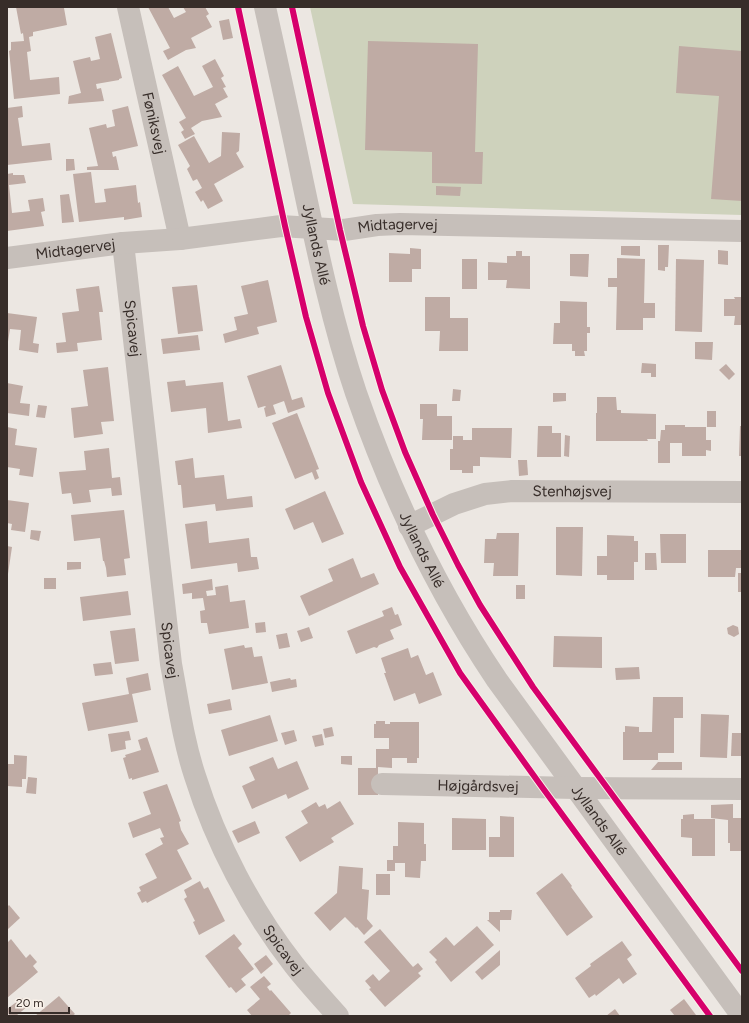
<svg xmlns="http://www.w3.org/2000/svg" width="749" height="1023" font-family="Figtree,sans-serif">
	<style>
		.pitch { fill: #ced2bc }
		.building { fill: #bfaba4 }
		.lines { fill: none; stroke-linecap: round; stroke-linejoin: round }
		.minor { stroke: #c6bfba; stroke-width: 22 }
		.cycleway-casing { stroke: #f9f1e9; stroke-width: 8 }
		.cycleway { stroke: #d6006c; stroke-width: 6 }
		.labels { text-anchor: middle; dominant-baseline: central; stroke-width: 3; stroke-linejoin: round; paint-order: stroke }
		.street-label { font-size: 15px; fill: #372d29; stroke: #f9f1e9 }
	</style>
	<rect width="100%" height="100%" fill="#ece7e2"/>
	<path class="pitch" d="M310,7H742V215L353,204Z"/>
	<g class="building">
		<path d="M16,7L64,8L67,25L33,32V36L29,37L31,51L27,52L30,80L59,77L60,94L14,99L9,51L11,50V42L24,41L23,33L21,34Z"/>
		<path d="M148,7H168L174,18L186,12L183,7H205L209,14L206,16L212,27L191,38L196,48L186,50L168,60L163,51L170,48Z"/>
		<path d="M229,19L233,38L223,40L219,21Z"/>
		<path d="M111,33L122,78L119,79V80L96,84L97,89L101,88L104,101L68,104L69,96L81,93L73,61L90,57L91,61L100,59L95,37Z"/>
		<path d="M368,41L478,44L475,152H483L482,184L432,183V152L365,150Z"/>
		<path d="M679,46L742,51V201L711,199L719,96L676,93Z"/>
		<path d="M215,59L224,76L221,78L226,87L223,88L228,97L215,104L222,117L202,121L191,128L195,134L185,139L181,132L184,130L179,122L186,118L162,75L178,66L194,96L213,87L202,66Z"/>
		<path d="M22,106L23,117L18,118L22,146L50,143L52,160L7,165V108Z"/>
		<path d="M128,106L138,146L112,152L113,157L116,156L119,170H87V167L98,166L89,128L106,124L107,128L115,126L112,110Z"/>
		<path d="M222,132L240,133L239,151L236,153L244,167L214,184L223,201L208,209L203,200L201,202L195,192L202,188L197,179L193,181L187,169L190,166L178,145L194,136L209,163L221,156Z"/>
		<path d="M66,159H74L75,170L66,171Z"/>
		<path d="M91,172L95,203L106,202L104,189L136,185L138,203L140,202L142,217L124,220V217L79,222L73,174Z"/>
		<path d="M13,173V175H24L26,183L9,185L12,213L30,211L28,200L43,198L45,211L41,212L44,226L7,231V174Z"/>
		<path d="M436,186L461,187L460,196L436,195Z"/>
		<path d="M69,194L74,222L62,223L60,195Z"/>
		<path d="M658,245H669L668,267H665V271L658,270Z"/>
		<path d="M621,246H640V256L621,255Z"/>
		<path d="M410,248L421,249V269H412V282H389V253L410,254Z"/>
		<path d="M718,250L728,251V265L718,264Z"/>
		<path d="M516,251H522V256H530V289L506,288L507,280H488V262L507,263V256H516Z"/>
		<path d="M570,254H589L588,277L570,276Z"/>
		<path d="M617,258L645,259L644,303H655V318H643V330H616L617,287H608V278H617Z"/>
		<rect x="462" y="259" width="15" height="30"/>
		<path d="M676,259L704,260L702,332L675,331Z"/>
		<path d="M268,280L277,322L257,327L259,334L225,343L223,334L237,330L234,317L248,314L241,286Z"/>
		<path d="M197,285L203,331L178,334L172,287Z"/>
		<path d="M99,286L103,312H99L102,340L77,343L78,351L57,353L56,343L66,342L62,313L79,311L76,289Z"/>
		<path d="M425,297H450V318H468V351H439L440,331H425Z"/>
		<path d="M734,297H742V325H734L735,316H724V299H735Z"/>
		<path d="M560,301L587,302V327H590V333H587V351H584L585,356H575V351H572V344H553L554,323H560Z"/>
		<path d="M7,313L37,317L33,343L39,344L38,353L19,350L21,330L10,329L7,348Z"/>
		<path d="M198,335L200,350L163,354L161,339Z"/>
		<path d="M695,342H713L712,360L695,359Z"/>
		<path d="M642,363L656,364V377H651V373H641Z"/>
		<path d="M726,364L735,374L729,380L719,370Z"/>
		<path d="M281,365L292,400L302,397L305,407L288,413L284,401L273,405L276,414L266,417L264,408L266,407L265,406L258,408L247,376Z"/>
		<path d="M108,367L114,421L101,422L103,434L74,438L71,408L88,406L83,370Z"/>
		<path d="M185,380L186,386L223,382L228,421L240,419L242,428L208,433L206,408L171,412L167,382Z"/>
		<path d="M7,383L23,386L20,403L30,404L29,416L7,413Z"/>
		<path d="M453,389L461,390L460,401H452Z"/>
		<path d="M553,393H566V401L553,402Z"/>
		<path d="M597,397H616L617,410H621V413L656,414V439H647L648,441H596V413H597Z"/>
		<path d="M420,404H437V416H452V440H422L423,419H420Z"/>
		<path d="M38,405L47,406L45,418L36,417Z"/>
		<rect x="707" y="411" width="9" height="16"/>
		<path d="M297,413L319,469L316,470L319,478L315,480L312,472L295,479L272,423Z"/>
		<path d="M665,425H685V427H706V440H711V451L706,450V456H682V443H670V463H658V441H660L661,430H665Z"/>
		<path d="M538,426H552V433H561V457H537Z"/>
		<path d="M740,426H742V456H739Z"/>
		<path d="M7,427L17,429L15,445L37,448L33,477L19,475L20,469L7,467Z"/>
		<path d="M472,428H512L511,458L480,457V466H473V473H462V470H450V449H453V436H463V440H472Z"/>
		<path d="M565,435L570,436L569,457L564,456Z"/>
		<path d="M109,448L112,478L120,477L122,495L112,496L111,488L89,490L91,502L73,504L71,493L62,494L59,472L86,470L84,451Z"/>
		<path d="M193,458L195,478L224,475L227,499L252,496L253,507L216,511L215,504L183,508L181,485H178L175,461Z"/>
		<path d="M518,460H527L528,475L519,476Z"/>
		<path d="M325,491L344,534L322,543L313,522L294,530L285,509Z"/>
		<path d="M7,500L29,503L25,532L11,530L12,524L7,523Z"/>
		<path d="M124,510L130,558L124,559L126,575L107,577L106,568L104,561H103L100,538L74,541L71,515Z"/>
		<path d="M207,521L209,543L249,538L251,557H257L259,569L238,572L237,563L191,569L185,524Z"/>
		<path d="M556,527H583L582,576L556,575Z"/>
		<path d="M31,530L41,531L39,541L30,539Z"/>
		<path d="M497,533H519L518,576H493L494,563H484L485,539H496Z"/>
		<path d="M660,534H686V563H661Z"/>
		<path d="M607,535L634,536V541H638V562H634V580H607V575H597V556H607Z"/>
		<path d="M7,546L12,547L8,574H7Z"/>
		<path d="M708,550H741V568H736L735,577H708Z"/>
		<path d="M645,553H656L657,570H645Z"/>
		<path d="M353,558L361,578L374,573L379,584L309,616L300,596L333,581L328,569Z"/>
		<path d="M67,562H81V569L67,570Z"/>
		<rect x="738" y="573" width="4" height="19"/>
		<rect x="44" y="578" width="12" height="11"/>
		<path d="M212,579L213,590L206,591L207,596L216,595L215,587L228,585L230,602L245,600L249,628L209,634L207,623H201L200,611L205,610L203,598L192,599V593L183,594L182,584Z"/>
		<rect x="516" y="585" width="9" height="14"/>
		<path d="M128,591L131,615L83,621L80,597Z"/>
		<path d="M392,607L395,615L398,614L402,625L390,630L394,639L379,645L377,648L374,647L356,654L347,631L384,616L382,611Z"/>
		<path d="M265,622L266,632L256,633L255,623Z"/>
		<path d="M733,625L738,627L739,634L734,637L728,634L727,628Z"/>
		<path d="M309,627L313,638L301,642L297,631Z"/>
		<path d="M135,628L139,661L115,664L110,631Z"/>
		<path d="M287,633L290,647L279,649L276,635Z"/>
		<path d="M554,636L602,637V668L553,667Z"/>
		<path d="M244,645L245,648L252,647L254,657L262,656L268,683L232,690L224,649Z"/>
		<path d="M408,648L411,658L418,655L426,675L433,672L442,695L419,704L415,693L394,701L384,673H386L381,658Z"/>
		<path d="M111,662L113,674L95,676L93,664Z"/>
		<path d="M639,667L640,679L616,680L615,668Z"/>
		<path d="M148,673L151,690L132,694L138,722L88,731L82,703L129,694L126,678Z"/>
		<path d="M290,678L291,680L296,679L297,687L272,692L270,682Z"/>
		<path d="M653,697H683V718H674V753H658V760H623V732H625V726L639,727V732H652Z"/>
		<path d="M230,699L232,710L209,714L207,704Z"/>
		<path d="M701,714L729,715L727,758L700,757Z"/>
		<path d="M270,715L278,741L229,756L221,730Z"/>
		<path d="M376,721H385V724H390V722H419V758H417V763H407V758H392V768L378,767V795H358V768H376V749H389V738H374V724H376Z"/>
		<path d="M332,727L334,736L325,738L323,729Z"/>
		<path d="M294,730L297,741L285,745L281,733Z"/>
		<path d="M129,731L131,740L125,741L126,749L111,752L108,734Z"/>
		<path d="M732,733H742V756H731Z"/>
		<path d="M322,734L324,745L315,747L312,736Z"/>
		<path d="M147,737L159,772L132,780V778L129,779L123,758L126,757L125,755L141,750L138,740Z"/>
		<path d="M14,755L27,756L26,779H22V787L7,786V764H14Z"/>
		<path d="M341,756H352V765L341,764Z"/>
		<path d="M273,757L278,769L297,761L309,789L288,799L286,794L252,809L242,786L255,780L249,767Z"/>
		<path d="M658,762H682V770H651Z"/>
		<path d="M28,777L37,778L36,794L26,793Z"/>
		<path d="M167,784L181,821L179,822L181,830L189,844L177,850L192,879L147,903L146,901L142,903L137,893L141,891L139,887L157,878L145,854L163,844L160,838L164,837L160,828L133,838L128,823L151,814L143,792Z"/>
		<path d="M340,801L354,824L331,838L334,842L300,862L285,837L308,823L301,811L316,802L319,807L325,804L327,809Z"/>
		<path d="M733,804V818H742L741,851H730V843H728V820L711,818V805Z"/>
		<path d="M694,814V819H715V856H692V838L681,837V819H683V815Z"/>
		<path d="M500,816L514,817V857H489V837H500Z"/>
		<path d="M452,818L486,819V850H452Z"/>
		<path d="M255,821L260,833L238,843L232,831Z"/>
		<path d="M398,822L424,823V844H426V861H421L420,878L405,877V863H395V871H387V860H393V846H398Z"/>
		<path d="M339,866L363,868L362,889L369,890L367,919L373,926L364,935L357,927L356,928L345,917L330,931L314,913L337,893Z"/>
		<path d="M562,873L572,886L571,887L593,917L567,936L536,893Z"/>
		<rect x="376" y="874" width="14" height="21"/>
		<path d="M200,881L204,889L208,887L225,921L199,935L193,922L195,921L184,899L187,897L184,890Z"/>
		<path d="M9,905L20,918L7,930V907Z"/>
		<path d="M500,910H512L511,920H500V932L487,920H489V912H500Z"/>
		<path d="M477,926L494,945L451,982L435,962L437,960L429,952L446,937L454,946Z"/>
		<path d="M380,929L413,967L418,963L423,969L418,973L421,976L385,1007L369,989L371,988L365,981L373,974L379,981L390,971L364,942Z"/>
		<path d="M234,934L242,944L238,948L254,969L241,979L246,985L236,993L231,987L229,988L205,956Z"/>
		<path d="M11,939L26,958L30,954L37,962L33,966L38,972L7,998V963L8,961L7,960V943Z"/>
		<path d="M622,941L632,955L627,959L637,974L623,984L619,978L596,996L595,994L589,998L575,978L591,966L590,964Z"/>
		<path d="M500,950V965L482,980L475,972Z"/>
		<path d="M266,955L273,964L261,974L254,964Z"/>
		<path d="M264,976L271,984L267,987L270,991L271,990L291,1013L288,1016H252L247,1010L260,999L250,987Z"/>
		<path d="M59,996L75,1014L72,1016H35Z"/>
		<path d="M22,998L28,1006L16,1016H10L7,1012V1009Z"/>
		<path d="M684,999L696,1015L694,1016H675L670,1010Z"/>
		<path d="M615,1009L620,1016H606Z"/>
	</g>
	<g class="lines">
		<g class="minor">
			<path id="s1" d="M128,7L180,239"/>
			<path id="s2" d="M265,7C278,66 291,124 303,183C318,254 333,325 356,393C391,494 437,591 497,680L742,1016"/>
			<path id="s3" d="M123,243L171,664C178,701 183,740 195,776C216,843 251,910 294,965C308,983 323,999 338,1016"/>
			<path id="s4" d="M7,258L123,243L180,239L281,226L344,230L377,225L400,224L742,231"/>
			<path id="s5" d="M409,526L454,504L485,494L512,491L742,492"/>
			<path id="s6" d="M382,784L575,788L742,789"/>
		</g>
		<g class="cycleway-casing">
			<g id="cycleway">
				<path d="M238,7L285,226L306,317L328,393L361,482L400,567L460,673L542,787L710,1016"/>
				<path d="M292,7L340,230L363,326L382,390L405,452L433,515L458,565L480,605L533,687L742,971"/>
			</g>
		</g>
		<use href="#cycleway" class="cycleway"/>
	</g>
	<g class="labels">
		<g class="street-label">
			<text stroke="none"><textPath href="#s1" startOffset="119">Føniksvej</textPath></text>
			<text stroke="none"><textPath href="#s4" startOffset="393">Midtagervej</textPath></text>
			<text stroke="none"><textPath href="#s2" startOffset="243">Jyllands Allé</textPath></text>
			<text stroke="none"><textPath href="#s4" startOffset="69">Midtagervej</textPath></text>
			<text stroke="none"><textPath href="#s3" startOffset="86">Spicavej</textPath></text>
			<text stroke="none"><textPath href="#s5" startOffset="170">Stenhøjsvej</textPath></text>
			<text stroke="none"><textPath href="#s2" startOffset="567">Jyllands Allé</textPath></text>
			<text stroke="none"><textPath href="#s3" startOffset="410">Spicavej</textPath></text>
			<text stroke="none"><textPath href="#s6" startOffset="96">Højgårdsvej</textPath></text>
			<text stroke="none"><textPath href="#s2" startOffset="891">Jyllands Allé</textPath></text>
			<text stroke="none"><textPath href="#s3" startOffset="734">Spicavej</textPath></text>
		</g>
	</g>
	<rect width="749" height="1023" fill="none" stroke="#372d29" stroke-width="16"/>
	<path d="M10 1007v6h59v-6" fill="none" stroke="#372d29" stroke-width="2"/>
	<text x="16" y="1007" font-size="12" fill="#372d29" stroke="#f9f1e9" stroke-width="3" paint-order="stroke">20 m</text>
</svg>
